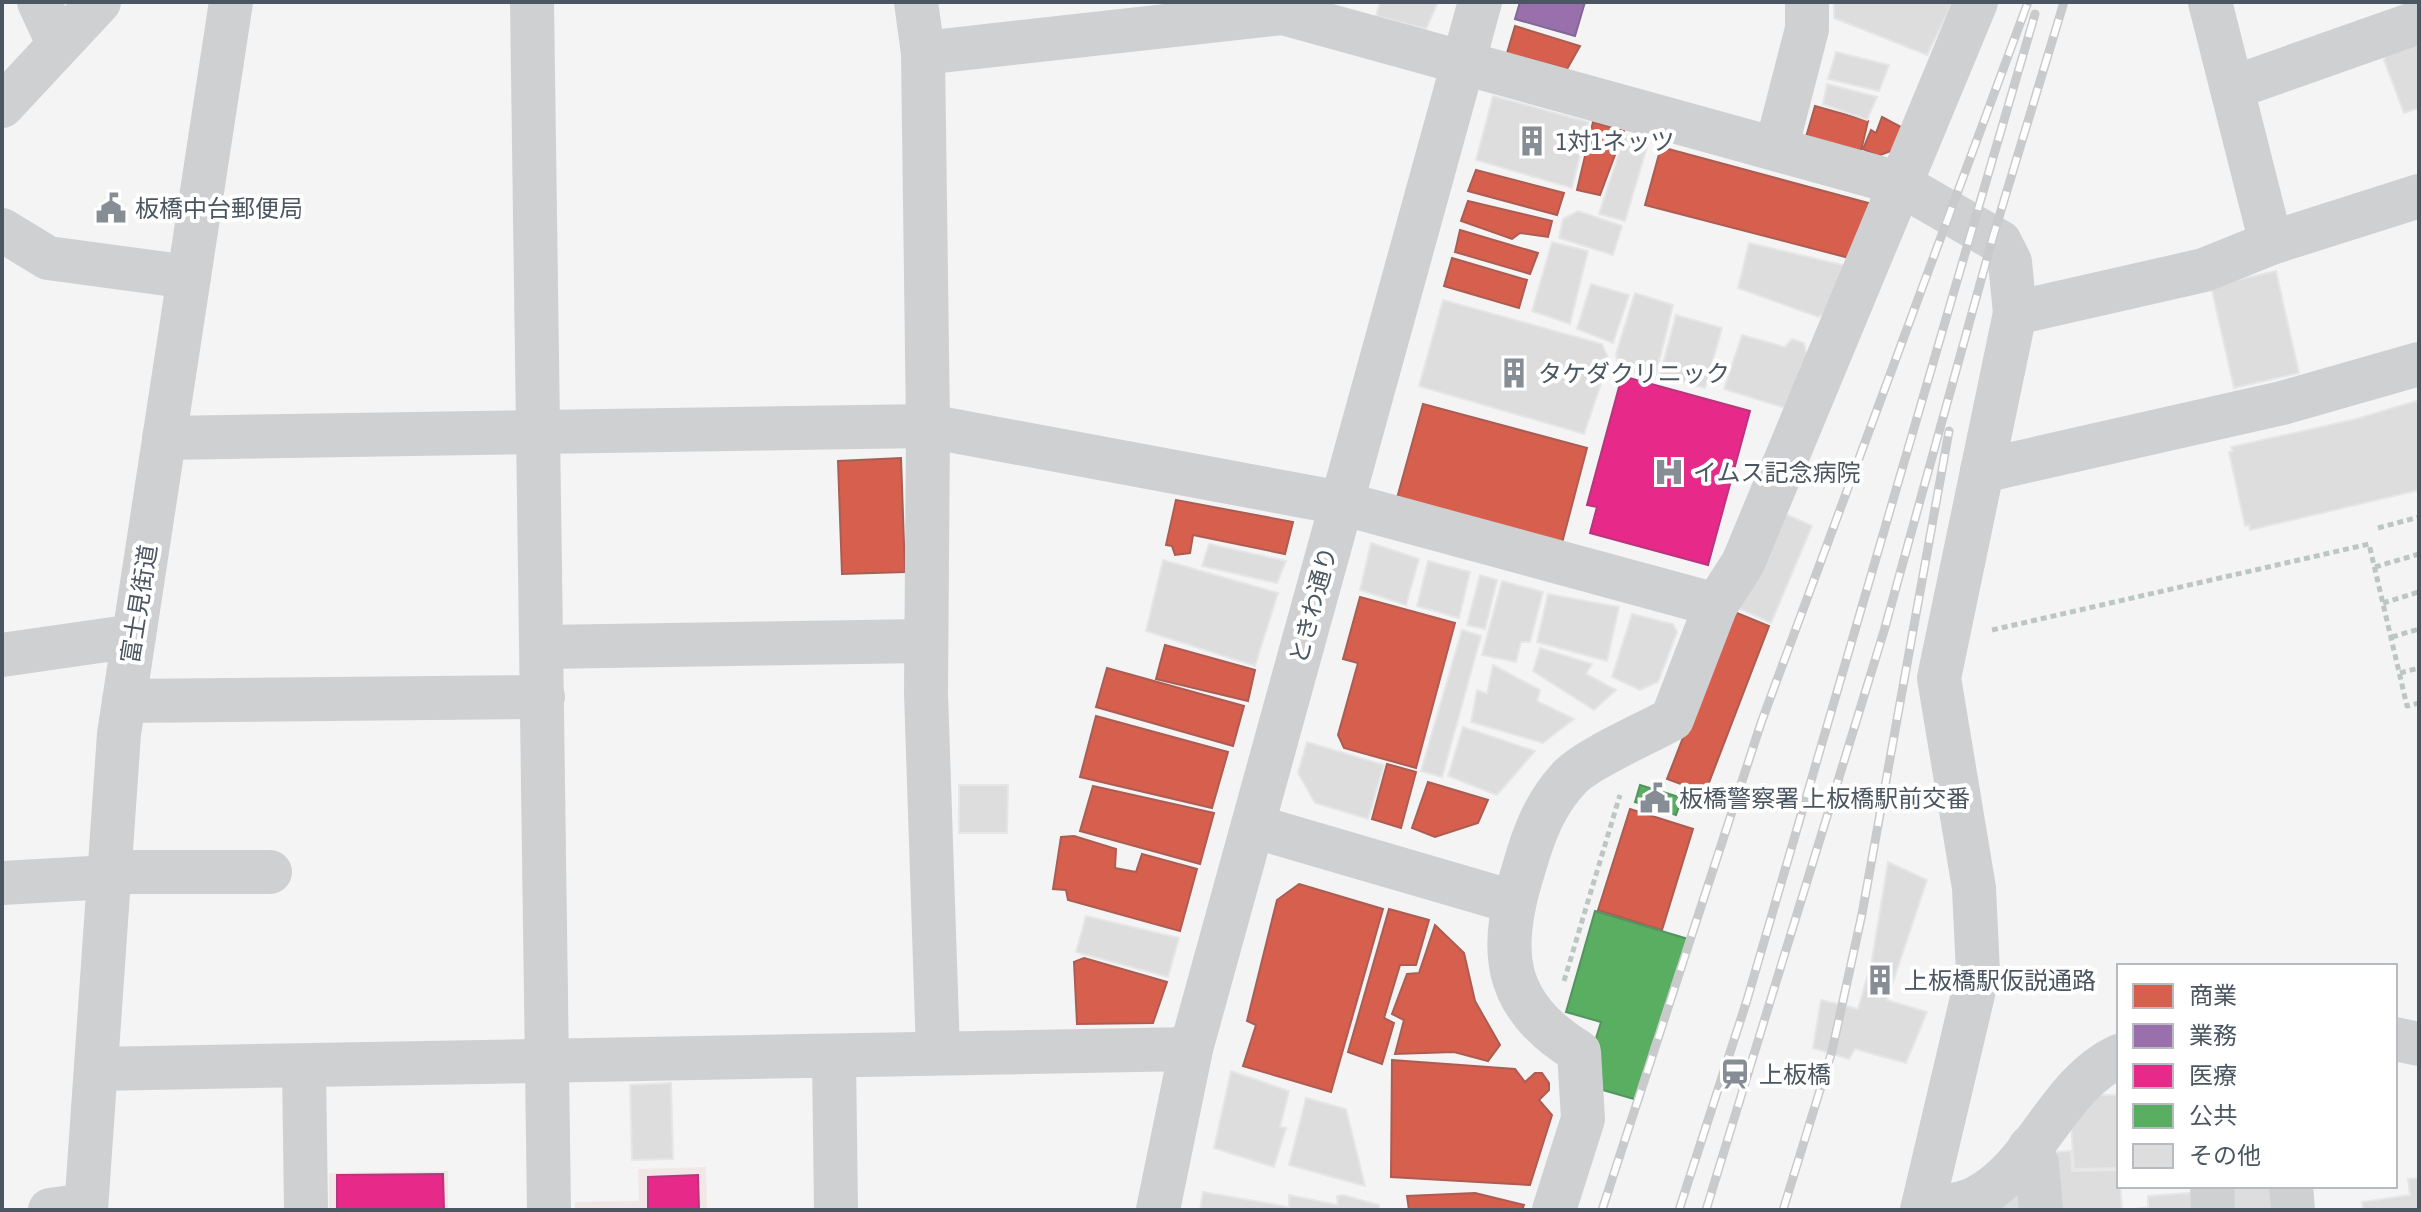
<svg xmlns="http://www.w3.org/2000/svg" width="2421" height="1212" font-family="'Asap Condensed','Noto Sans JP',sans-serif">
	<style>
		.medical { fill: #f1e7e6 }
		.shops { fill: #d6604d; stroke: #ac5d53; stroke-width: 2 }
		.offices { fill: #9970ab; stroke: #816895; stroke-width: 2 }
		.health { fill: #e7298a; stroke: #b8367e; stroke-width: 2 }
		.public { fill: #5aae61; stroke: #559461; stroke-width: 2 }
		.building { fill: #ddddde; stroke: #e5e6e7; stroke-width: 2 }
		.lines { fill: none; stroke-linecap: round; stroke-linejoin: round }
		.path { stroke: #bcc7c4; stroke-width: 5; stroke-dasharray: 6 4; stroke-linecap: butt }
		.minor { stroke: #ced0d2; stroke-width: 44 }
		.rail-casing { stroke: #c9cacc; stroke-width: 9 }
		.rail { stroke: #fff; stroke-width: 6; stroke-dasharray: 18; stroke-linecap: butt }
		.labels { text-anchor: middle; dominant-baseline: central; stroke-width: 8; stroke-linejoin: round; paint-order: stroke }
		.poi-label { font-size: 24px; fill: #4a5661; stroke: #fff; text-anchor: start }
		.street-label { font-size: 24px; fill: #4a5661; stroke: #fff }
	</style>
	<rect width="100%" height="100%" fill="#f4f4f4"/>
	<g class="medical">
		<path d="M706,1167L707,1210H575V1202L639,1201L638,1169Z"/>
		<path d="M448,1171V1210H329V1173Z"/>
	</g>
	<g class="shops">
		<path d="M1515,26L1580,46L1567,69L1507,53Z"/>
		<path d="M1815,106L1868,121L1861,151L1806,137Z"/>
		<path d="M1882,117L1903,128L1896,149L1878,156L1863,149L1871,130L1876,133Z"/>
		<path d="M1593,122L1624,131L1600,195L1577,190Z"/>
		<path d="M1661,147L1872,204L1853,259L1645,205Z"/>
		<path d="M1476,170L1564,193L1557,215L1468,191Z"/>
		<path d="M1468,201L1552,221L1548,237L1520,233L1512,239L1461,221Z"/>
		<path d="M1460,230L1538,253L1530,274L1455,252Z"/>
		<path d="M1452,258L1527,280L1519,308L1444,286Z"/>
		<path d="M1423,404L1587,448L1562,543L1397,498Z"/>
		<path d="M901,458L905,572L842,574L838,461Z"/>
		<path d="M1176,500L1293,522L1285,554L1193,535L1190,553L1175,555L1172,546L1166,545Z"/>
		<path d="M1360,597L1455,623L1416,768L1344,748L1338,735L1358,663L1343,659Z"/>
		<path d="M1732,611L1769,626L1705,793L1667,779Z"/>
		<path d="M1165,645L1255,670L1248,701L1156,679Z"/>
		<path d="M1107,668L1244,706L1233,746L1096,707Z"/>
		<path d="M1096,716L1228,752L1212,808L1080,777Z"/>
		<path d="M1387,764L1416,772L1401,828L1372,819Z"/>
		<path d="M1428,782L1488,800L1478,823L1435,837L1412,828Z"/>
		<path d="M1093,786L1214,813L1200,864L1080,831Z"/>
		<path d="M1630,809L1693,829L1662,930L1598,910Z"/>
		<path d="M1074,836L1116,849L1115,868L1136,872L1142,854L1197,869L1180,931L1068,900L1066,890L1053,889L1061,837Z"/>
		<path d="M1299,884L1383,909L1331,1092L1243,1066L1256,1025L1247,1021L1277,900Z"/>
		<path d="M1389,909L1429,920L1416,965H1400L1384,1018L1394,1023L1382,1064L1348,1052Z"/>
		<path d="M1435,925L1464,953L1475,1001L1500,1045L1488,1061L1454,1052L1395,1054L1404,1020L1392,1014L1407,974L1419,973Z"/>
		<path d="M1084,958L1167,982L1153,1023L1077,1024L1074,962Z"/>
		<path d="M1392,1060L1515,1069L1525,1082L1535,1073H1542L1549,1083V1090L1539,1100L1552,1115L1530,1185L1391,1177Z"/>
		<path d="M1475,1193L1524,1205L1522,1210H1409L1407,1196Z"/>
	</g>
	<path class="offices" d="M1520,2H1585L1575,36L1515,19Z"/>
	<g class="health">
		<path d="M1622,376L1750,411L1708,565L1590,533L1597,507L1587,505Z"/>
		<path d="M443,1174L444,1210H337V1175Z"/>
		<path d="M698,1175L699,1210H648V1177Z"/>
	</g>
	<g class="public">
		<path d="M1640,785L1682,798L1676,815L1635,802Z"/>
		<path d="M1595,911L1688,939L1641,1101L1582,1084L1601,1022L1566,1012Z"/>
	</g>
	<g class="building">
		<path d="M1380,2H1438L1426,29L1376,16Z"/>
		<path d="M1834,2H1953L1927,55L1834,18Z"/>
		<path d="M2419,38V108L2404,113L2384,60L2389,48Z"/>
		<path d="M1836,52L1889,65L1879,91L1828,79Z"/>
		<path d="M1827,84L1877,97L1867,120L1823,104Z"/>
		<path d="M1493,96L1588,122L1572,188L1476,160Z"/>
		<path d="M1625,135L1649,140L1625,221L1599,214Z"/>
		<path d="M1578,211L1622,226L1613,255L1559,238L1563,219Z"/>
		<path d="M1552,242L1588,251L1570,324L1532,311Z"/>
		<path d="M1749,243L1851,267L1835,308L1818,317L1738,288Z"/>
		<path d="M2276,271L2299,373L2234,388L2211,286Z"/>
		<path d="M1591,284L1629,295L1613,343L1577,329Z"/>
		<path d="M1635,293L1673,305L1655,378L1618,367L1616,354Z"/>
		<path d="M1443,300L1602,344L1609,360L1584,434L1419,386Z"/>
		<path d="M1676,315L1722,328L1705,388L1660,375Z"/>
		<path d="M1742,335L1785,347L1792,339L1804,343L1807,357L1785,408L1724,389Z"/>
		<path d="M2419,400V490L2250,530L2249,525L2245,526L2229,452L2233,451L2231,447L2356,419Z"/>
		<path d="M1779,511L1812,526L1771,623L1738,608Z"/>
		<path d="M1371,543L1419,559L1406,605L1360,590Z"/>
		<path d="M1209,544L1286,561L1277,583L1202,566Z"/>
		<path d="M1163,560L1278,593L1255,666L1146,631Z"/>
		<path d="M1428,561L1470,572L1459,618L1417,606Z"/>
		<path d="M1480,575L1497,580L1485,629L1467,625Z"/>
		<path d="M1502,581L1543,592L1530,642H1521L1516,662L1482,655Z"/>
		<path d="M1548,594L1619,607L1607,661L1537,642Z"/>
		<path d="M1632,614L1673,624L1677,632L1658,682L1640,690L1612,677Z"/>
		<path d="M1462,630L1481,636L1442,777L1421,771Z"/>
		<path d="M1540,648L1592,664L1586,674L1616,690L1594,710L1533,671Z"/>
		<path d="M1493,665L1540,690L1537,701L1574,719L1543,743L1471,722L1477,690L1487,694Z"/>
		<path d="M1463,727L1535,751L1497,795L1448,776Z"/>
		<path d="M1307,742L1384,765L1368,819L1315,803L1298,773Z"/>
		<path d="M959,785H1008L1007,833H959Z"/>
		<path d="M1888,862L1927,880L1887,1000L1927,1012L1906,1063L1855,1049L1849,1059L1813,1048L1821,1000L1858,1009L1872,960Z"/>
		<path d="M1086,916L1179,938L1168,977L1076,952Z"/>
		<path d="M1231,1071L1289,1091L1280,1127L1286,1128L1274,1167L1214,1148Z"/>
		<path d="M671,1083L673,1159L632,1160L630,1085Z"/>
		<path d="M2098,1095H2119V1168L2074,1169L2071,1125Z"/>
		<path d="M1306,1098L1346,1109L1365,1186L1289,1165Z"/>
		<path d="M2071,1151L2072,1171L2119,1170L2122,1209L2056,1210L2054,1152Z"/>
		<path d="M2419,1178V1210H2363L2362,1202L2410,1195L2408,1179Z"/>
		<path d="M2030,1179L2034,1210H1982Z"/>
		<path d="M2230,1186H2278L2279,1210H2231Z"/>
		<path d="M1203,1192L1289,1207V1195L1338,1205L1337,1196L1343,1195L1379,1205V1210H1200Z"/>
		<path d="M2202,1192L2203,1210H2128L2148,1207V1196Z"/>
	</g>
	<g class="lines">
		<g class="path">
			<path d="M2378,528L2419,517"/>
			<path d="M2375,567L2419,554"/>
			<path d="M2383,603L2419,592"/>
			<path d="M1992,630L2369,544L2407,706L2419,703"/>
			<path d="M2392,637L2419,629"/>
			<path d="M2400,673L2419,668"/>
			<path d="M1564,981L1620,795"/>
		</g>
		<g class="minor">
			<path d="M39,2L58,43"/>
			<path d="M532,2L549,1210"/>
			<path d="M916,2L923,53L928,426L926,693L938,1052"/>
			<path d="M2210,2L2271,243"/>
			<path d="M923,53L1283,13L1898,183L2000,242L2010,262L2015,313L1939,678L1974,888L1978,973L1922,1210"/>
			<path d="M2232,88L2419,22"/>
			<path d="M2,106L99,2"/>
			<path d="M1776,149L1807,29V2"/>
			<path d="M2,230L48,258L189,277"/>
			<path d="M2015,313L2204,270L2271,243L2419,196"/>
			<path d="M164,438L928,426L1341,503L1716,605"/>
			<path d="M1982,471L2282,403L2419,364"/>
			<path d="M542,647L926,641"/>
			<path d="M2,655L134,636"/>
			<path d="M124,701L543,697"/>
			<path d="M1253,826L1513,902"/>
			<path d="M109,872H270"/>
			<path d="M2,883L109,877"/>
			<path d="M2395,1039L2419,1044"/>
			<path d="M834,1057L836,1210"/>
			<path d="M304,1066L306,1210"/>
			<path d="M96,1069L1191,1049"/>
			<path d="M2030,1147L2037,1164L2041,1210"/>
			<path d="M2212,1186L2213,1210"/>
			<path d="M2291,1186L2293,1210"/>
			<path d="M50,1210L86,1205"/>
			<path d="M86,1210L119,734L231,2"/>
			<path d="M1158,1210L1191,1049L1480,2"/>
			<path d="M1554,1210L1583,1119L1579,1052C1501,1005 1498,949 1524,868C1534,833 1545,803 1571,776C1589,758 1647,733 1672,719L1716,605L1743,563L1976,2"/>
			<path d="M1928,1210C1943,1207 1962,1205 1976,1198C2037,1166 2057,1085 2119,1056"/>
		</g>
		<g class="rail-casing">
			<g id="rail">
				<path d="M1602,1210L1761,723L2028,2"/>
				<path d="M1679,1210L1747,1000L2035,14"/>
				<path d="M1706,1210L1884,631L1993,237L2064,2"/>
				<path d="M1783,1210L1832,1051L1862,914L1949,431"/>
			</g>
		</g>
		<use href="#rail" class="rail"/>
	</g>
	<defs>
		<g id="building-bare" transform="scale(2.4)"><path d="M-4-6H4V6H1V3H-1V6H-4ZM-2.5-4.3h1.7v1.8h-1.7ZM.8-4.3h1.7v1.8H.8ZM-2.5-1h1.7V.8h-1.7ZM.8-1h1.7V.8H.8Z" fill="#868d94" stroke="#fff" stroke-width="2.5" paint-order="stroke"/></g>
		<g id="civic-bare" transform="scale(2.4)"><path d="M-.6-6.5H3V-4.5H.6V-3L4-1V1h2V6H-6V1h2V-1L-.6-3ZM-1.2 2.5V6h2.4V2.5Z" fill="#868d94" stroke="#fff" stroke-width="2.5" paint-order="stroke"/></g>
		<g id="hospital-bare" transform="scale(2.4)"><path d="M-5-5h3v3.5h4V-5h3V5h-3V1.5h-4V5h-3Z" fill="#868d94" stroke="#fff" stroke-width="2.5" paint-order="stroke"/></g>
		<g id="station-bare" transform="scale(2.4)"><path d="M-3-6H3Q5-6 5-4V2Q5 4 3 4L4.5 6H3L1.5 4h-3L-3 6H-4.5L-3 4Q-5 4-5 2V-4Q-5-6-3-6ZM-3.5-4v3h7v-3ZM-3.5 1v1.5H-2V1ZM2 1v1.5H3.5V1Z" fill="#868d94" stroke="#fff" stroke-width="2.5" paint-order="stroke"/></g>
	</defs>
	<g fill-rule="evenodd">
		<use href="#building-bare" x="1532" y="141"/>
		<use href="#civic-bare" x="111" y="208"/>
		<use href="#building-bare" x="1514" y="373"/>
		<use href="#hospital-bare" x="1669" y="472"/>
		<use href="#civic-bare" x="1655" y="798"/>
		<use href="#building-bare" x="1880" y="980"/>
		<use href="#station-bare" x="1735" y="1074"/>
	</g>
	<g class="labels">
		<g class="poi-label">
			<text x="1556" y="141">1対1ネッツ</text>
			<text x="135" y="208">板橋中台郵便局</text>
			<text x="1538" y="373">タケダクリニック</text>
			<text x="1693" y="472">イムス記念病院</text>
			<text x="1679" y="798">板橋警察署 上板橋駅前交番</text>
			<text x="1904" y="980">上板橋駅仮説通路</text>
			<text x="1759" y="1074">上板橋</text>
		</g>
		<g class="street-label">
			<text transform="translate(139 604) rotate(-81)">富士見街道</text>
			<text transform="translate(1313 605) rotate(-75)">ときわ通り</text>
		</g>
	</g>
	<rect width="2421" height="1212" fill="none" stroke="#4a5661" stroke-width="8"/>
	<rect x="2117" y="964" width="280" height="224" fill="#ffffff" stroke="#b7bbc0" stroke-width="2"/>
	<rect x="2133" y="984" width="40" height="24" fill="#d6604d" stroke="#b7bbc0" stroke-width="2"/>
	<text x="2189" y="1004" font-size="24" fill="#4a5661">商業</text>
	<rect x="2133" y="1024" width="40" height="24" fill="#9970ab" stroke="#b7bbc0" stroke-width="2"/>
	<text x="2189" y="1044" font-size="24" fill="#4a5661">業務</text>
	<rect x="2133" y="1064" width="40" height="24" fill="#e7298a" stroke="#b7bbc0" stroke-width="2"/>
	<text x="2189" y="1084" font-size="24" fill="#4a5661">医療</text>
	<rect x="2133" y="1104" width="40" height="24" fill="#5aae61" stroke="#b7bbc0" stroke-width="2"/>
	<text x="2189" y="1124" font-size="24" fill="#4a5661">公共</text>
	<rect x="2133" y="1144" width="40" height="24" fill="#ddddde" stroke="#b7bbc0" stroke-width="2"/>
	<text x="2189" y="1164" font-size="24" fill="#4a5661">その他</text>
</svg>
